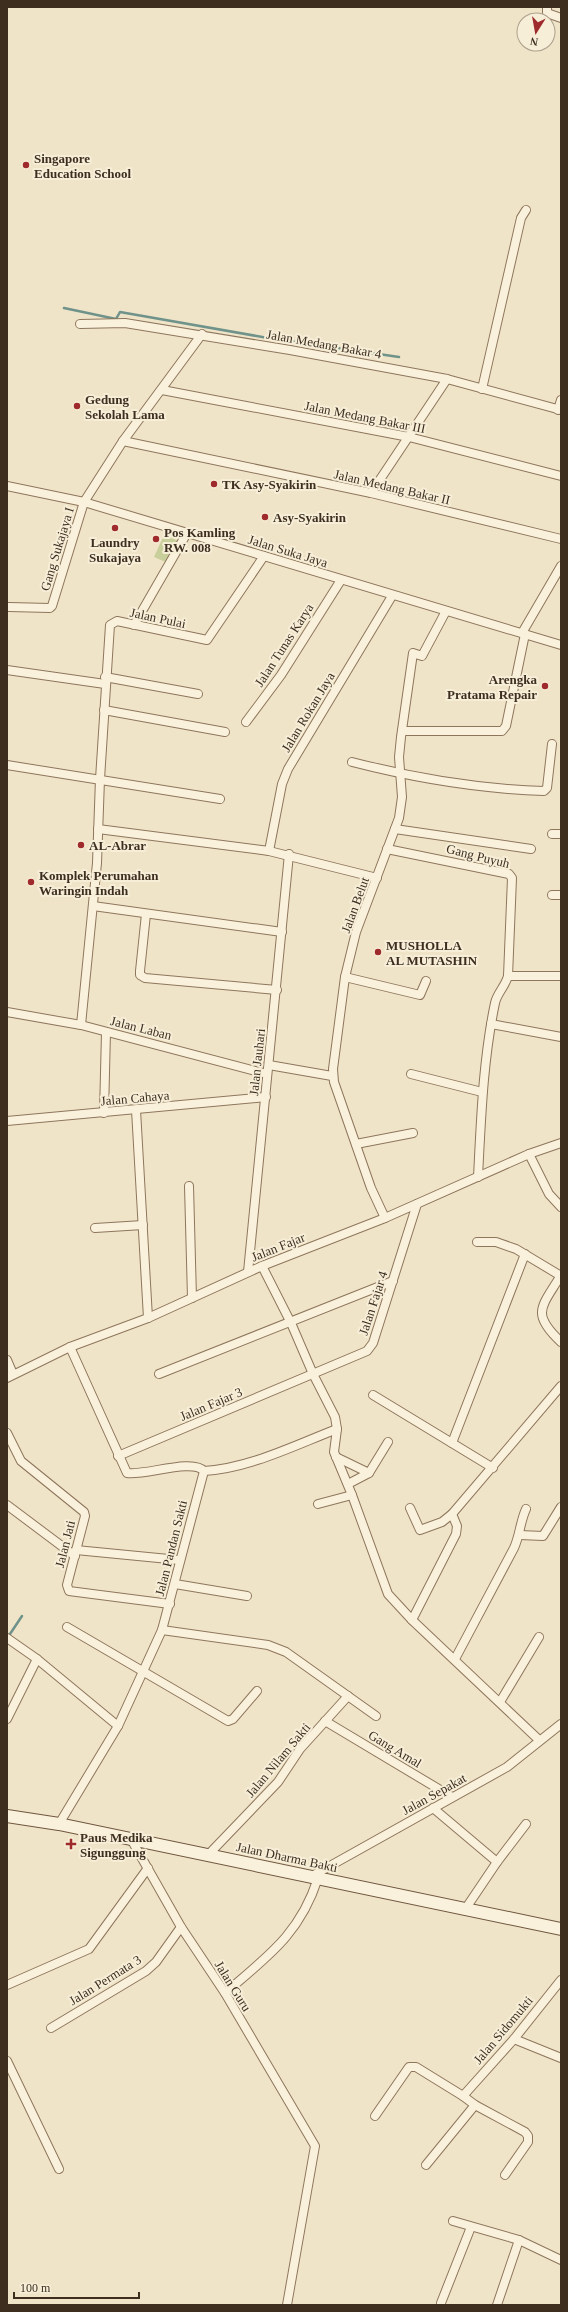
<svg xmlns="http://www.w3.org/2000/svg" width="568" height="2312" font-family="'Times New Roman',serif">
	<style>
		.park { fill: #c9cf9b }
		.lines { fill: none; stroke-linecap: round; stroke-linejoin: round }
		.stream { stroke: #6f938a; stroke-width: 2.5 }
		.street-casing { stroke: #8d765c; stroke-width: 10 }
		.secondary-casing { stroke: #6f573f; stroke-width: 14 }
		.street { stroke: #faf1dc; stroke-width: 8 }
		.secondary { stroke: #faf1dc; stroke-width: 12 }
		.poi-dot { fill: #9e2a2b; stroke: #f7eed8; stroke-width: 1.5 }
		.labels { text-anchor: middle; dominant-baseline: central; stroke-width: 4; stroke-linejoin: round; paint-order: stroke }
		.poi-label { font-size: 13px; font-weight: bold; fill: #3d2e20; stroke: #f7eed8; text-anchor: start }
		.street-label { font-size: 13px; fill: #3d2e20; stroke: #f7eed8 }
	</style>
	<rect width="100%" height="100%" fill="#f0e4c8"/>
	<path class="park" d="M164,535L179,541L168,563L154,557Z"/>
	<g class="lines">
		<g class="stream">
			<path d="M64,308L116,319L120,312L268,338L399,357"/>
			<path d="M8,1637L22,1616"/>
		</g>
		<g class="street-casing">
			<g id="street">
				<path d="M547,7V13L561,18"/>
				<path d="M80,324L125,323L290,350L447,379L561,410"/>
				<path d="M482,389L521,218L526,210"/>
				<path d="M162,390L409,437L561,476"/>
				<path d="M558,410L561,400"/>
				<path d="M123,441L371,493L561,539"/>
				<path d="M7,486L84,502L561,645"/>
				<path d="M371,493L447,379"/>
				<path d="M9,607L50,608L52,606L84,502L123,441L202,334"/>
				<path d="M134,625L187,533"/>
				<path d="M522,633L561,566"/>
				<path d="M7,670L105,684"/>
				<path d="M105,677L198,694"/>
				<path d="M104,710L225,732"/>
				<path d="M246,722L281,675L341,580"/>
				<path d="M402,731H502L506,726L525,634"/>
				<path d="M352,762C414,778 480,789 544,791L547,788L552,744"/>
				<path d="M7,765L220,799"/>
				<path d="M98,829L269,851L377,878"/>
				<path d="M395,829L531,849"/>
				<path d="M552,834H561"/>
				<path d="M387,849L509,874L512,878L508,976C505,987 497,993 495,1003C483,1060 481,1119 478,1177"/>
				<path d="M269,851L282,784L288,769L392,596"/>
				<path d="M552,895H561"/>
				<path d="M93,906L282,932"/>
				<path d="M146,914L140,971V975L145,978L277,990"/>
				<path d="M508,976H561"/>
				<path d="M345,977L420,995L426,981"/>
				<path d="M7,1012L81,1025L267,1074"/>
				<path d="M491,1024L561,1037"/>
				<path d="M81,1025L97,863L100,779L110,625L117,621L207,640L264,556"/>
				<path d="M269,1065L332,1076"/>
				<path d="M411,1074L482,1092"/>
				<path d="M136,1110L148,1318"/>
				<path d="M104,1113L106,1032"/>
				<path d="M7,1121L266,1097"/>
				<path d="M356,1144L413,1133"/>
				<path d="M529,1154L549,1194L561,1207"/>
				<path d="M189,1186L192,1298"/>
				<path d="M385,1218L371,1188L334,1082L333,1069L345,977L356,932L399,818L402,797L399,757L401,737L413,653L422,656L446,611"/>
				<path d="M95,1228L143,1225"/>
				<path d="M477,1242H496L516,1249L561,1276"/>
				<path d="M262,1266L291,1323L313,1374L335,1417L337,1429L334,1452L352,1495L388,1594L412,1620L539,1740"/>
				<path d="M248,1272L289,854"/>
				<path d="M561,1275C542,1307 530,1313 561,1342"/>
				<path d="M7,1360L13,1374"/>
				<path d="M159,1374L393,1281"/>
				<path d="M7,1378L70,1347L148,1318L262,1266L385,1218L529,1154L561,1143"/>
				<path d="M373,1395L493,1468"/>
				<path d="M7,1433L21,1461L84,1512L85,1516L67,1585L69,1591L170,1604"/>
				<path d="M452,1443L525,1254"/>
				<path d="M118,1456L367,1351L373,1343L417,1204"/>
				<path d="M336,1457L369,1473"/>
				<path d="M204,1471C250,1468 293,1446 337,1429"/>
				<path d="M348,1484L369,1473L388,1442"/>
				<path d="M318,1504L352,1495"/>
				<path d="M7,1505L75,1556"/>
				<path d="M410,1508L420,1530L442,1522L452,1514L457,1526L456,1534L412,1620"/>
				<path d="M452,1514L561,1386"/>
				<path d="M520,1535L543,1536L561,1507"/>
				<path d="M76,1550L179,1560"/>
				<path d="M175,1584L247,1596"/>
				<path d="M67,1627L228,1721L233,1719L257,1691"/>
				<path d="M162,1630L268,1645L286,1652L376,1716"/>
				<path d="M7,1638L37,1659L118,1726"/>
				<path d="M455,1659L514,1548C520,1535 520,1522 526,1509"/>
				<path d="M500,1702L539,1637"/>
				<path d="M7,1719L37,1659"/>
				<path d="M325,1721L452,1797"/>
				<path d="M433,1808L497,1862"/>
				<path d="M59,1824L118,1726L162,1630L204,1471C193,1458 144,1476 127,1473L70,1347"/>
				<path d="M131,1839L181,1927L225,1993L315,2146L287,2305"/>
				<path d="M208,1855L278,1782L300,1749L348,1696"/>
				<path d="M312,1876L507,1767L561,1724"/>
				<path d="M466,1908L497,1862L526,1824"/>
				<path d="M7,1985L89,1949L148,1868"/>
				<path d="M225,1993C268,1956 300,1934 318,1878"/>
				<path d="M51,2028L146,1971L156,1962L181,1927"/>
				<path d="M514,2039L561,2058"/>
				<path d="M7,2061L59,2169"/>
				<path d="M475,2105L525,2132L528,2136V2142L505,2175"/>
				<path d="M375,2116L409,2067H416L463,2096"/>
				<path d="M426,2165L475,2105L463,2096L514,2039L561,1980"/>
				<path d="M453,2221L519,2240L561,2260"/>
				<path d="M441,2303L471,2227"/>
				<path d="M497,2305L519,2240"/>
			</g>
		</g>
		<g class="secondary-casing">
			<path id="secondary" d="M7,1816L59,1824L561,1929"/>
		</g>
		<use href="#street" class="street"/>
		<use href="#secondary" class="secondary"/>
	</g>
	<g class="poi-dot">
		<circle cx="26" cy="165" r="4"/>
		<circle cx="77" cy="406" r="4"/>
		<circle cx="214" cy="484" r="4"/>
		<circle cx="265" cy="517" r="4"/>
		<circle cx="115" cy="528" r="4"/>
		<circle cx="156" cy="539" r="4"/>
		<circle cx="545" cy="686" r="4"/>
		<circle cx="81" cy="845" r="4"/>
		<circle cx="31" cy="882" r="4"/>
		<circle cx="378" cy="952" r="4"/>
		<path d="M69 1838h4v4h4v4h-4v4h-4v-4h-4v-4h4z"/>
	</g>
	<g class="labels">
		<g class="poi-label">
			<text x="34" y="158">Singapore<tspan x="34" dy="15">Education School</tspan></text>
			<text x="85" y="399">Gedung<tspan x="85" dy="15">Sekolah Lama</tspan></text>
			<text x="222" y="484">TK Asy-Syakirin</text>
			<text x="273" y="517">Asy-Syakirin</text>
			<text x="164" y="532">Pos Kamling<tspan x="164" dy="15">RW. 008</tspan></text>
			<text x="115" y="542" text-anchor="middle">Laundry<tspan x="115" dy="15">Sukajaya</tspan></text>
			<text x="537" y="679" text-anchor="end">Arengka<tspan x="537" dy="15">Pratama Repair</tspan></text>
			<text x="89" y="845">AL-Abrar</text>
			<text x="39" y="875">Komplek Perumahan<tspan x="39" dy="15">Waringin Indah</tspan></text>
			<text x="386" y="945">MUSHOLLA<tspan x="386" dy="15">AL MUTASHIN</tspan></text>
			<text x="80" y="1837">Paus Medika<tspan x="80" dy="15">Sigunggung</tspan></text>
		</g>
		<g class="street-label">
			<text transform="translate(324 344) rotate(10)">Jalan Medang Bakar 4</text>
			<text transform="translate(365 417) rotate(11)">Jalan Medang Bakar III</text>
			<text transform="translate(392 487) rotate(13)">Jalan Medang Bakar II</text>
			<text transform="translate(57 549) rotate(-73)">Gang Sukajaya I</text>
			<text transform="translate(288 551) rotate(17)">Jalan Suka Jaya</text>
			<text transform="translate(158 618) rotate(12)">Jalan Pulai</text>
			<text transform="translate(284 645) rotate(-57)">Jalan Tunas Karya</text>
			<text transform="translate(308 712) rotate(-59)">Jalan Rokan Jaya</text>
			<text transform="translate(478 856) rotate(14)">Gang Puyuh</text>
			<text transform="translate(355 905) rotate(-70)">Jalan Belut</text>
			<text transform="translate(141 1028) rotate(14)">Jalan Laban</text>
			<text transform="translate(257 1062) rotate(-84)">Jalan Jauhari</text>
			<text transform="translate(135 1098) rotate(-5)">Jalan Cahaya</text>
			<text transform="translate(278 1247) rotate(-22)">Jalan Fajar</text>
			<text transform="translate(373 1303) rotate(-72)">Jalan Fajar 4</text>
			<text transform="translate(211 1404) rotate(-23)">Jalan Fajar 3</text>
			<text transform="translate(65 1544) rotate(-76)">Jalan Jati</text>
			<text transform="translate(171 1548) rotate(-76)">Jalan Pandan Sakti</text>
			<text transform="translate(395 1749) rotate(31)">Gang Amal</text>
			<text transform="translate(278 1760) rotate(-50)">Jalan Nilam Sakti</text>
			<text transform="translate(434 1794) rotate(-29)">Jalan Sepakat</text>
			<text transform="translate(287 1857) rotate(12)">Jalan Dharma Bakti</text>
			<text transform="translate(105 1980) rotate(-32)">Jalan Permata 3</text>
			<text transform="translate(233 1986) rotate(58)">Jalan Guru</text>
			<text transform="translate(503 2030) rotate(-50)">Jalan Sidomukti</text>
		</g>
	</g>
	<rect width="568" height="2312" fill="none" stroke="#3d2e20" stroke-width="16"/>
	<g transform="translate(536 32) rotate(191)"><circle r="19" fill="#f7eed8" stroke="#ada18e"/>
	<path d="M0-3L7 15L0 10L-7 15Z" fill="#9e2a2b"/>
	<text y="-6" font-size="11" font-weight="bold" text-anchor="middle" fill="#3d2e20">N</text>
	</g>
	<path d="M14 2292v6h125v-6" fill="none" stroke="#3d2e20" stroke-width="2"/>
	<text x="20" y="2292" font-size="12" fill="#3d2e20" stroke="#f7eed8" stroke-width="3" paint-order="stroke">100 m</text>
</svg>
